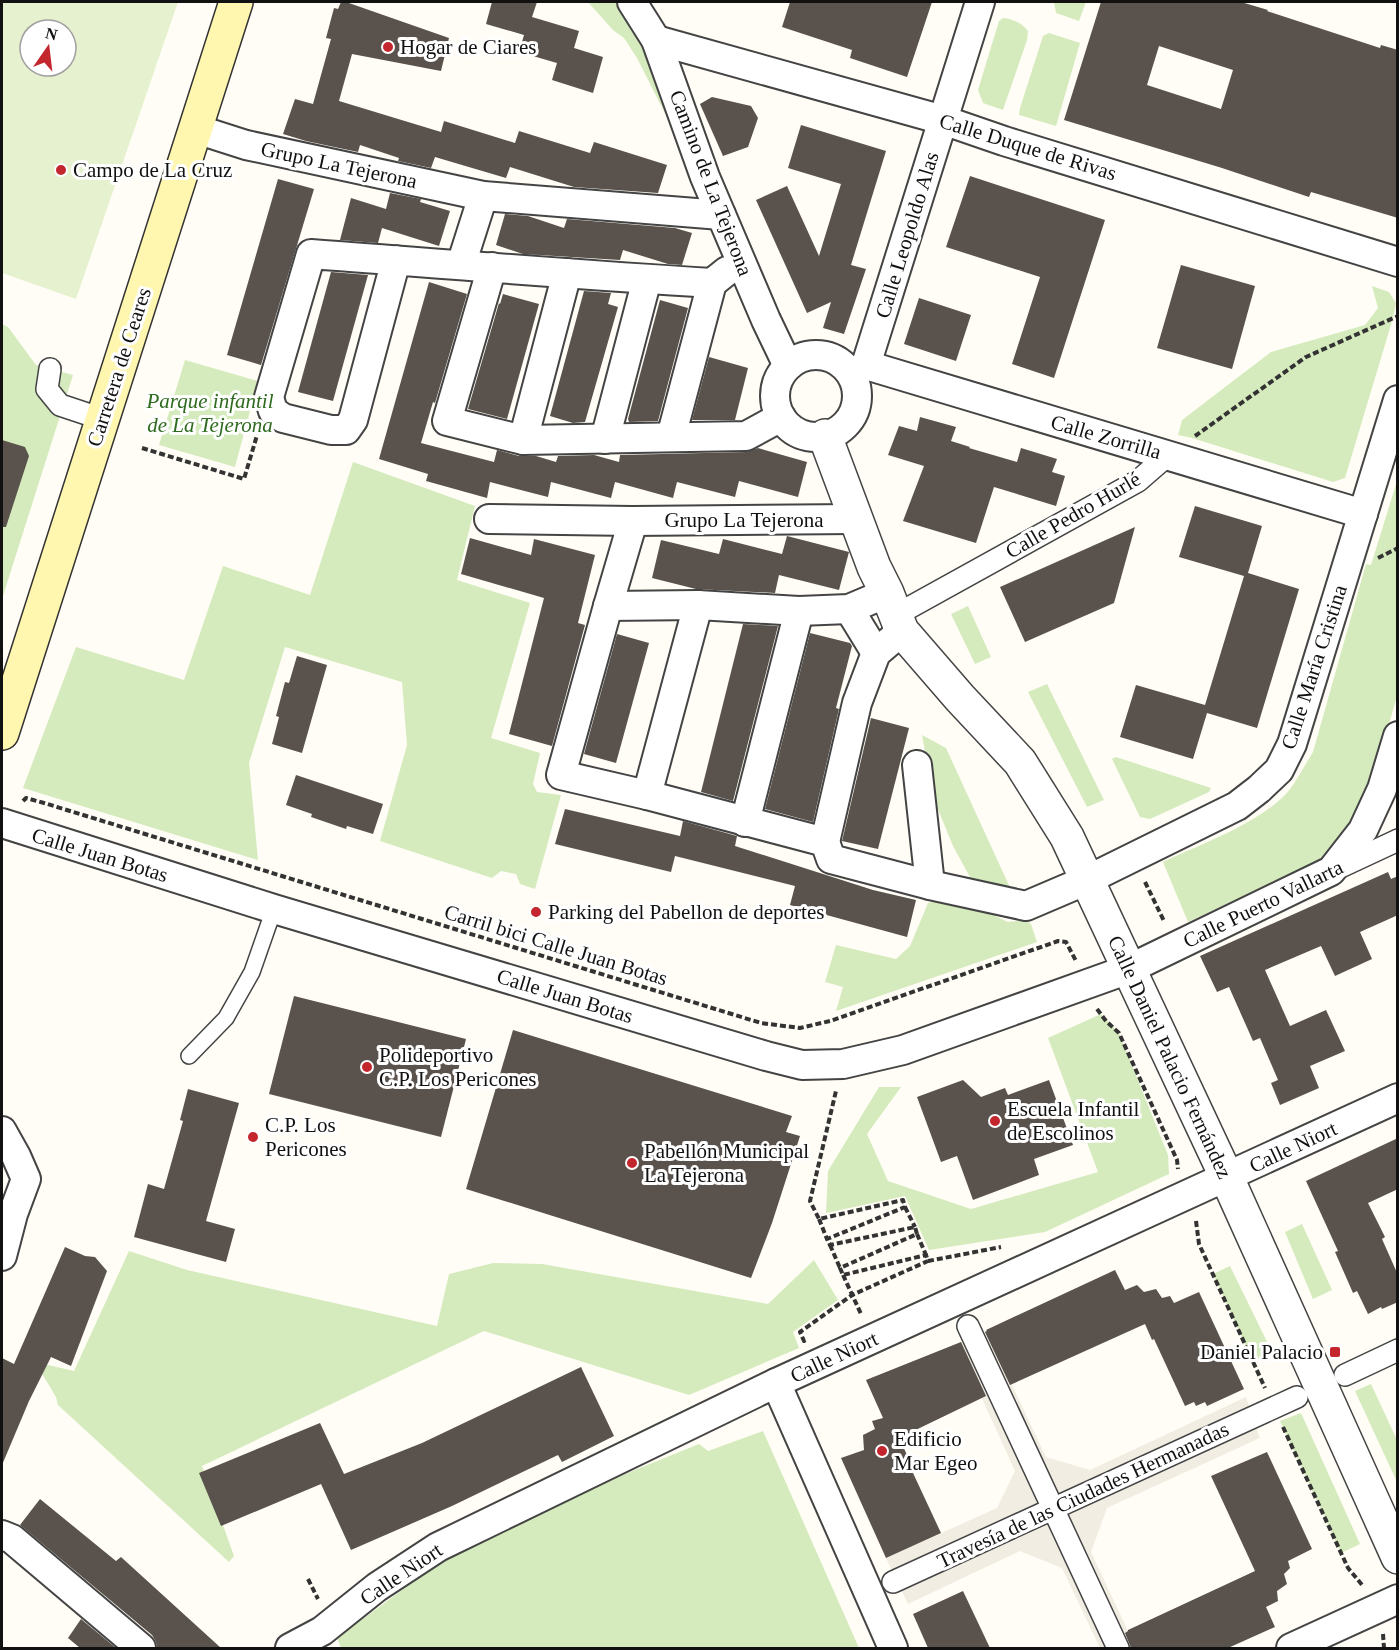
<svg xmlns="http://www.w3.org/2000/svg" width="1399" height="1650" font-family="Georgia,serif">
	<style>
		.green { fill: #d5ebbd }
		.pitch { fill: #e6f2cf; fill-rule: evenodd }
		.plaza { fill: #f1ede2 }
		.building { fill: #5a524d; fill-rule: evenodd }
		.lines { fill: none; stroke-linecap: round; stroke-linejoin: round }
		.service-casing { stroke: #444; stroke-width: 18 }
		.pedestrian-casing { stroke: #444; stroke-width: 24 }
		.minor-casing { stroke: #444; stroke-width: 32 }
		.tertiary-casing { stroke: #444; stroke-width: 36 }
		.secondary-casing { stroke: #333; stroke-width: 36 }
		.path { stroke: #333; stroke-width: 4; stroke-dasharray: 6 3; stroke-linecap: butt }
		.service { stroke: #fff; stroke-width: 15 }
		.pedestrian { stroke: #fff; stroke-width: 21 }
		.minor { stroke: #fff; stroke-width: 28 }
		.tertiary { stroke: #fff; stroke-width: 33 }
		.secondary { stroke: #fff6b0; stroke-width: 33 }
		.poi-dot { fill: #c4262e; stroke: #fff; stroke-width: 2 }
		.labels { text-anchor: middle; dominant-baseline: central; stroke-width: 6; stroke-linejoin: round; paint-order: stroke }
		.poi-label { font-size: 21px; fill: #111; stroke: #fff; text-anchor: start }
		.street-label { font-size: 21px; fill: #111; stroke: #fff }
		.park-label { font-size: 21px; font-style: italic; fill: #2f6b1f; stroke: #fff }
	</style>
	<rect width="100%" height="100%" fill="#fffdf5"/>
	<g class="green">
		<path d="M588,2H619L636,26L686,155L637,58L624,38L613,30Z"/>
		<path d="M1054,2H1086L1079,21L1056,13Z"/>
		<path d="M1003,18C1013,19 1022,23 1028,31L1027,40L1003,110L983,103L978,90L999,21Z"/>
		<path d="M1049,33L1080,43L1056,126L1019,115L1020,108L1043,36Z"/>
		<path d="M1372,286L1389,292L1396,303L1393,318L1345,478L1333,482L1192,438L1178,435L1182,420L1271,352L1365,325L1378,308Z"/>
		<path d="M2,324L8,327L36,365L73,375L2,599Z"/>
		<path d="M185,360L258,381L235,467L159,445Z"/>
		<path d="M353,462L475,506L457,580L530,603L491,738L540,753L533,784L537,792L561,795L535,889L520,884L516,874L501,871L492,878L380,841L407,745L402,682L285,647L249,763L258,860L23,788L76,647L184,680L223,566L310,595Z"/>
		<path d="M1397,481V696L1381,753L1354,828L1321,860L1188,922L1163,862C1201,844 1255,825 1285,795C1296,783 1304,766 1313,752L1366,564L1371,565Z"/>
		<path d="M968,606L991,657L975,664L951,614Z"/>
		<path d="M1047,684L1104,800L1087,807L1028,692Z"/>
		<path d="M922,735L946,748L1012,892L982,887L971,879L953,846L933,797Z"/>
		<path d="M1116,757L1211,788L1209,792L1150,819L1140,817L1112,759Z"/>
		<path d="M950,898L968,903L1008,922L1026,920L1031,924L1037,942L836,1011L843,987L825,982L836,945L896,959L910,946L928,903Z"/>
		<path d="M1101,1014L1119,1033L1168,1155L1169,1174L1045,1232L929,1250L905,1196L826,1213L828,1171L879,1087H901L867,1134L888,1181L971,1209L1098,1172L1048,1038Z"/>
		<path d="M1302,1224L1332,1290L1313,1299L1285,1232Z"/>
		<path d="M129,1251L187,1270L437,1326L449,1274L493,1263L542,1264L768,1304L814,1260L838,1300L793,1332L799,1348L689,1395L484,1331L202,1466L234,1556L229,1562L58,1405L56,1397L35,1362L74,1371Z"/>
		<path d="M1230,1266L1272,1352L1253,1362L1213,1274Z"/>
		<path d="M1371,1384L1397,1440V1482L1355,1391Z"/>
		<path d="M1301,1413L1360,1544L1341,1553L1280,1421Z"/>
		<path d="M763,1431L859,1648H341L337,1638L428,1571L529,1513L699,1444L708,1451Z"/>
	</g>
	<path class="pitch" d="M2,2H178L76,299L2,273ZM30,30H66V66H30Z"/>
	<path class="plaza" d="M986,1330L1046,1457L1090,1470L1246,1397L1260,1438L1107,1508L1091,1552L1136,1648H1100L1062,1568L1020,1551L908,1604L886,1558L997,1508L1015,1471L957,1344Z"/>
	<g class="building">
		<path d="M341,2H346L449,38L441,71L352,54L339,101L441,132L444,121L515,143L519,131L590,153L594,142L667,165L658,193L574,187L510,167L506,178L435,157L431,168L398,161L399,158L360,145L358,152L306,141L283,134L295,99L313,104L331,39L326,38L334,8L338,9Z"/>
		<path d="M492,2H537L532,17L579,31L574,48L603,57L593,93L552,80L557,63L519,52L524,35L486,24Z"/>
		<path d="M790,2H932L907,77L850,58L852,50L782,27Z"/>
		<path d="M1101,2H1241L1268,10L1267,11L1380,48L1381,45L1398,50V218L1311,192L1309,197L1222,168L1064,120ZM1159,46L1233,70L1221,109L1147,85Z"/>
		<path d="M712,97L751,106L758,118L748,147L723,156L700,104Z"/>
		<path d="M801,125L886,151L851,265L866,269L844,334L823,328L831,302L807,313L756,200L787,186L819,256L841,184L788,168Z"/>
		<path d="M970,176L1105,220L1054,378L1012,364L1040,277L946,247Z"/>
		<path d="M278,179L314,189L261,365L227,355Z"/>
		<path d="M390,193L421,199L420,202L450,211L439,246L382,228L378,243L340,240L351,198L386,209Z"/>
		<path d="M505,214L528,216L564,228L567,219L675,228L692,233L682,265L668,264L623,250L620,260L523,254L496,245Z"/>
		<path d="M1181,265L1255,286L1232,369L1157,348Z"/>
		<path d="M331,272L368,275L333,401L298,392Z"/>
		<path d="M429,282L467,294L435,403L433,402L421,443L494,462L497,450L519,456H536L556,462L558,456L594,455L619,462L620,455L746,452L758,448L807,462L798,497L739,481L735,497L677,482L673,498L615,482L611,498L551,482L548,497L490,482L487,498L426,481L428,474L379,459Z"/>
		<path d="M584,291L611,293L608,304L618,307L585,422L573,423L550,416Z"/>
		<path d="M503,294L539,304L507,419L468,409L499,303L500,304Z"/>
		<path d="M919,298L971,315L956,361L904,344Z"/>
		<path d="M660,300L688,308L658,421L629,422L628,419Z"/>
		<path d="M709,357L748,368L735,420H692Z"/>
		<path d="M920,417L956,427L951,441L970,447L969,448L1017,462L1021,448L1057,459L1052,472L1065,476L1056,506L994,487L976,543L903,521L924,466L888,455L899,426L917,431Z"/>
		<path d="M2,440L25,447L29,456L6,527H2Z"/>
		<path d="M1195,506L1262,526L1248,573L1299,589L1257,728L1207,713L1193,759L1120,737L1136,685L1205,705L1244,576L1179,557Z"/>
		<path d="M1135,527L1114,603L1025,642L1000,587Z"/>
		<path d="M787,536L849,552L839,590L779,575L775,593L696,589L652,578L661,540L719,554L723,539L782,554Z"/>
		<path d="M470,538L531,555L534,539L595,555L578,623L585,625L552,746L509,734L544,598L461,574Z"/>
		<path d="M743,624L778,626L733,801L701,792Z"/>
		<path d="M810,633L850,643L852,646L836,708L839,709L813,822L765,809Z"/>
		<path d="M617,634L649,643L616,763L584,754Z"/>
		<path d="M297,656L327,665L302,753L272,744L279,717L276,716L285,682L289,683Z"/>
		<path d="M871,718L909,728L878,849L842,841Z"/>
		<path d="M296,775L383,804L373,834L347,826L346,829L311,817L312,814L286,805Z"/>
		<path d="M565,809L680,836L683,821L737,836L735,846L873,890L916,900L907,937L790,905L795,886L675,856L671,872L555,844Z"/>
		<path d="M1388,872L1391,879L1398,876V915L1360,932L1372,959L1335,976L1321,946L1265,970L1290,1026L1326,1010L1345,1051L1310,1066L1319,1088L1280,1105L1271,1083L1278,1080L1260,1038L1253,1041L1229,987L1217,992L1200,956Z"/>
		<path d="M294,996L466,1039L441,1137L269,1094Z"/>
		<path d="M513,1030L792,1116L786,1132L800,1136L772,1223L751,1278L466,1189Z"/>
		<path d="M963,1080L981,1097L1005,1088L1008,1095L1049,1080L1073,1145L1034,1159L1039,1175L973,1200L957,1156L941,1162L917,1097Z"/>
		<path d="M188,1089L239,1103L206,1221L235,1229L226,1262L134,1237L148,1184L164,1189L183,1121L180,1120Z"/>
		<path d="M1398,1138V1189L1368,1203L1385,1237L1382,1239L1398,1275V1302L1382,1309L1381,1307L1368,1314L1357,1291L1353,1293L1335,1252L1338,1251L1306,1181Z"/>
		<path d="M65,1247L85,1256L95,1257L107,1271L71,1366L51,1357L29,1401L2,1465V1358L14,1364Z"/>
		<path d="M1115,1270L1125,1290L1137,1285L1144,1292L1156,1289L1162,1298L1170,1296L1174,1303L1199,1292L1244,1389L1207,1406L1205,1402L1196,1406L1194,1402L1185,1406L1154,1339L1152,1340L1145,1324L1010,1385L985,1332L987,1331L986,1330Z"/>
		<path d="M961,1342L986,1396L899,1438L908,1457L906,1458L941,1533L886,1558L841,1458L864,1450L863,1435L875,1429L872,1421L883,1418L866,1380Z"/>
		<path d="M581,1367L614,1436L562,1462L558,1455L452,1506L351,1550L321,1484L221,1526L199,1473L320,1423L344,1474L422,1443Z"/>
		<path d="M1267,1452L1312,1549L1288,1561L1290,1568L1284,1574L1287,1584L1277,1591L1278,1601L1266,1607L1275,1627L1228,1648H1131L1125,1633L1128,1631V1630L1255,1571L1211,1476Z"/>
		<path d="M40,1499L116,1561L121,1557L221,1648H157L156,1642L152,1635L20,1525Z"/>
		<path d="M963,1591L990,1648H928L913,1614Z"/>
		<path d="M81,1619L116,1648H80L68,1638Z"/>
	</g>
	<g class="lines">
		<g class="service-casing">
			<path id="service" d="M189,1056L226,1018L252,972L274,909"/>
		</g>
		<g class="pedestrian-casing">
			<g id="pedestrian">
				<path d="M50,369L47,389L60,405L102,419"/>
				<path d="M896,615L1138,481L1168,455"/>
				<path d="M1334,870L1398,840"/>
				<path d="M968,1326L1118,1648"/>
				<path d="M1345,1375L1398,1350"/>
				<path d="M893,1582L1297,1397"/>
			</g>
		</g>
		<g class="minor-casing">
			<g id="minor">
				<path d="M632,2L656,40L705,177L766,320L788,366"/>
				<path d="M656,40L943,120L1004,141L1398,262"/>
				<path d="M196,129L246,145L483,196L721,215"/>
				<path d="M396,260L353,420L346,430H331L283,418L273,411L269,397L311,254C445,264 579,275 712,283"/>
				<path d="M461,265L483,196"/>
				<path d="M492,267L447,421L523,440L746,436L781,417"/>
				<circle cx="816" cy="396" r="41"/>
				<path d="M866,365L1363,514"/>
				<path d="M866,365L980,2"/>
				<path d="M671,437L712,283L727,271"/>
				<path d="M605,439L647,279"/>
				<path d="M523,440L567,273"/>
				<path d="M489,519L633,521L856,519"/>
				<path d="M633,521L608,606L561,775L647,795L825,842L831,859L930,885L1026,906L1087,880L1237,806L1259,789L1279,770L1292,744L1398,400"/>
				<path d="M608,606L698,605L799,611L849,609L887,593"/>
				<path d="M849,609L876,653"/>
				<path d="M917,765L930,885"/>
				<path d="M647,795L698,605"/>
				<path d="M745,822L799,611"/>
				<path d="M2,823L274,909L766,1056L802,1065L843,1064L903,1050L1129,969L1331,871L1363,830L1382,789L1398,736"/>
				<path d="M825,842L857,703L876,653L902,631"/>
				<path d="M2,1131L16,1156L26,1179L13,1214L2,1256"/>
				<path d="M776,1383L893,1648"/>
				<path d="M2,1535L12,1539L141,1648"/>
				<path d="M290,1648L322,1631L377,1587L438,1547L776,1383L1398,1098"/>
				<path d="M1291,1648L1398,1599"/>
			</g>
		</g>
		<g class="tertiary-casing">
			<path id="tertiary" d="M825,436L874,567L887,593L902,631L960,698L1020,762L1067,837L1227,1178L1398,1557"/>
		</g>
		<g class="secondary-casing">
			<path id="secondary" d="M2,733L236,2"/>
		</g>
		<g class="path">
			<path d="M1195,436L1306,357L1398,316"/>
			<path d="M142,448L244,479L258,432"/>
			<path d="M1378,558L1398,548"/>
			<path d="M23,801L26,798L44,803L761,1023L800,1028L830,1021L1058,941L1066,942L1076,961"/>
			<path d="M1145,882L1164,921"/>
			<path d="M1097,1009L1106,1021L1119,1033L1177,1160L1178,1169"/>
			<path d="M905,1207L915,1227"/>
			<path d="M819,1219L827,1239"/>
			<path d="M1196,1221L1199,1244L1265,1388"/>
			<path d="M917,1234L926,1255"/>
			<path d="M830,1245L840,1268"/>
			<path d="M928,1261L1001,1247"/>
			<path d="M843,1275L861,1314"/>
			<path d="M805,1340L804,1341L800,1332L852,1295L928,1261L926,1255L843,1275L840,1268L917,1234L915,1227L830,1245L827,1239L905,1207L903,1200L819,1219L810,1201L836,1091"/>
			<path d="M1283,1427L1348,1568L1363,1586"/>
			<path d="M308,1579L318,1599"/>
			<path d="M1383,1634L1384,1648"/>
		</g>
		<use href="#service" class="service"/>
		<use href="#pedestrian" class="pedestrian"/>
		<use href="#minor" class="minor"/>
		<use href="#tertiary" class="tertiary"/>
		<use href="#secondary" class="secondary"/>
	</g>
	<g class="poi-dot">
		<circle cx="388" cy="47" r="6"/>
		<circle cx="61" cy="170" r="6"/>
		<circle cx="536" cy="912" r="6"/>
		<circle cx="367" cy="1067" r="6"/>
		<circle cx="995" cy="1121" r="6"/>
		<circle cx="253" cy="1137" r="6"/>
		<circle cx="632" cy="1163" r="6"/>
		<rect x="1329" y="1346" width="12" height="12" rx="3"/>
		<circle cx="882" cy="1451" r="6"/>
	</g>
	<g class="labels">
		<g class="poi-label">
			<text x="400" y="47">Hogar de Ciares</text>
			<text x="73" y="170">Campo de La Cruz</text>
			<text x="548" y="912">Parking del Pabellon de deportes</text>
			<text x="379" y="1055">Polideportivo<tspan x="379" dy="24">C.P. Los Pericones</tspan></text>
			<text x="1007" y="1109">Escuela Infantil<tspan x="1007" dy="24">de Escolinos</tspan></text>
			<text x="265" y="1125">C.P. Los<tspan x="265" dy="24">Pericones</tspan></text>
			<text x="644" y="1151">Pabellón Municipal<tspan x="644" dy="24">La Tejerona</tspan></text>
			<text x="1323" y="1352" text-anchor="end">Daniel Palacio</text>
			<text x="894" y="1439">Edificio<tspan x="894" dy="24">Mar Egeo</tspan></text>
		</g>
		<g class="street-label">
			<text transform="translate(1028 147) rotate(17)">Calle Duque de Rivas</text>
			<text transform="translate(339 165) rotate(12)">Grupo La Tejerona</text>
			<text transform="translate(711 183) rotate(69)">Camino de La Tejerona</text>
			<text transform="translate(907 235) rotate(-73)">Calle Leopoldo Alas</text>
			<text transform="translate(119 367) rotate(-72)">Carretera de Ceares</text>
			<text transform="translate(1106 437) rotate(16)">Calle Zorrilla</text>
			<text transform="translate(1073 515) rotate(-30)">Calle Pedro Hurlé</text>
			<text x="744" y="520">Grupo La Tejerona</text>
			<text transform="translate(1314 667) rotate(-72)">Calle María Cristina</text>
			<text transform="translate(100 855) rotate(17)">Calle Juan Botas</text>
			<text transform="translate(1263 904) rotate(-26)">Calle Puerto Vallarta</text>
			<text transform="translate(556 945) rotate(17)">Carril bici Calle Juan Botas</text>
			<text transform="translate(565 996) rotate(17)">Calle Juan Botas</text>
			<text transform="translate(1170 1057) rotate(65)">Calle Daniel Palacio Fernández</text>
			<text transform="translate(1293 1147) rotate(-25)">Calle Niort</text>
			<text transform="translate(834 1357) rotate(-25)">Calle Niort</text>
			<text transform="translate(1083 1495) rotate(-25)">Travesía de las Ciudades Hermanadas</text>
			<text transform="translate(401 1574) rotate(-34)">Calle Niort</text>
		</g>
		<g class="park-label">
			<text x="210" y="401">Parque infantil<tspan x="210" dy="24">de La Tejerona</tspan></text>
		</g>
	</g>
	<rect width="1399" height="1650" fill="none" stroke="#111111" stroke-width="6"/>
	<g transform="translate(48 48) rotate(14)"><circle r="28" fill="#ffffff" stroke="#a0a0a0" stroke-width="1.5"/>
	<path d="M0-4.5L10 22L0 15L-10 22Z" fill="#c4262e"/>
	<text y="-9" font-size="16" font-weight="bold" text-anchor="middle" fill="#111111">N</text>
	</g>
</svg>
